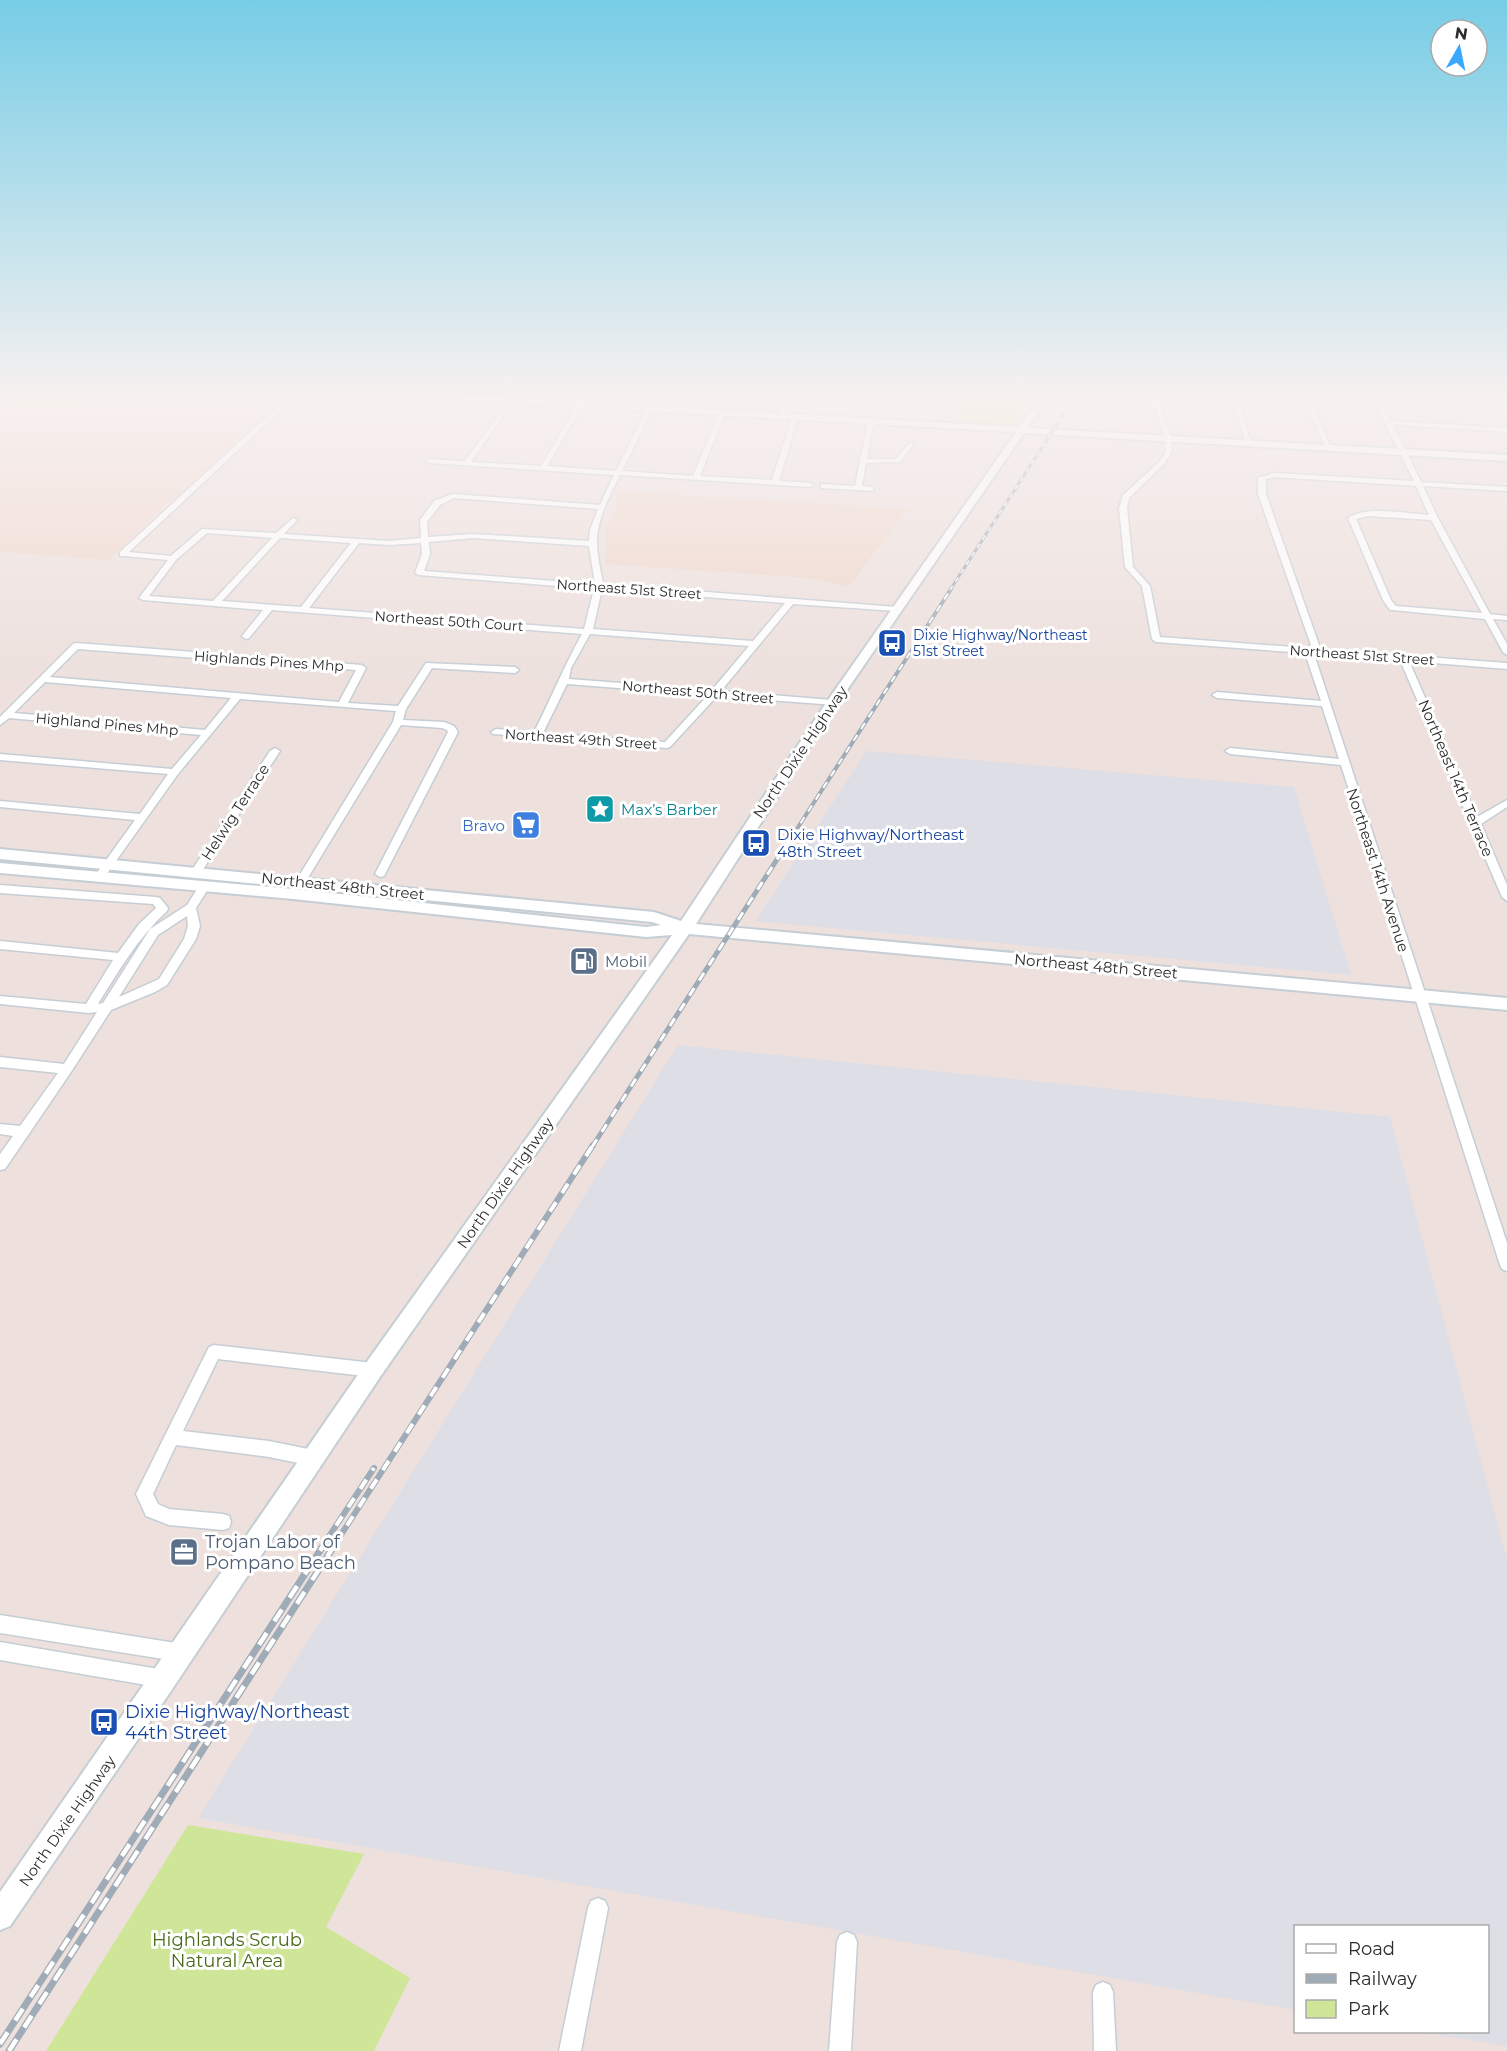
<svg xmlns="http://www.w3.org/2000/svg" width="1507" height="2051" font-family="Montserrat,sans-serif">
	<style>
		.industrial { fill: #dedee6 }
		.education { fill: #efd7cc }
		.green { fill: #cfe698 }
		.pitch { fill: #e9ed94 }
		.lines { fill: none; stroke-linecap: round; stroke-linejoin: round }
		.street-casing { stroke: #c5ced5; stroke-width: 3 }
		.secondary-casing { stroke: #c5ced5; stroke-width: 4 }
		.street { fill: #fff; fill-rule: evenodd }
		.secondary { fill: #fff; fill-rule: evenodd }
		.rail-far4-casing { stroke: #9fabb6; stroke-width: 3 }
		.rail-far3-casing { stroke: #9fabb6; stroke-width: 4 }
		.rail-far2-casing { stroke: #9fabb6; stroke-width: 5 }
		.rail-far1-casing { stroke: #9fabb6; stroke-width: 6 }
		.rail-casing { stroke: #9fabb6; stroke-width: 7 }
		.rail-far4 { stroke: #fff; stroke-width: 1.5; stroke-dasharray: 5; stroke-linecap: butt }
		.rail-far3 { stroke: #fff; stroke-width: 2; stroke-dasharray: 7; stroke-linecap: butt }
		.rail-far2 { stroke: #fff; stroke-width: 3; stroke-dasharray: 9; stroke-linecap: butt }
		.rail-far1 { stroke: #fff; stroke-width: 4; stroke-dasharray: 11; stroke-linecap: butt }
		.rail { stroke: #fff; stroke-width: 4.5; stroke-dasharray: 14; stroke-linecap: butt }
		.labels { text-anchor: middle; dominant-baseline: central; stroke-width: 6; stroke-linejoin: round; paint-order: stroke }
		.far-street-label { font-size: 14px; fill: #2b2b2b; stroke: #fff }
		.far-transit-label { font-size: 14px; fill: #164399; stroke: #fff; text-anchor: start }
		.street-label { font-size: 15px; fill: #2b2b2b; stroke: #fff }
		.culture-label { font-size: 15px; fill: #0d838f; stroke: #fff; text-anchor: start }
		.shop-label { font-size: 15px; fill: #366cbe; stroke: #fff; text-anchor: end }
		.transit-label { font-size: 15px; fill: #164399; stroke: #fff; text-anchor: start }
		.service-label { font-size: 15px; fill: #4e5e75; stroke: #fff; text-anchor: start }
		.near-service-label { font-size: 18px; fill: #4e5e75; stroke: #fff; text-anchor: start }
		.near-transit-label { font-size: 18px; fill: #164399; stroke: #fff; text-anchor: start }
		.near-park-label { font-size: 18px; fill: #496b18; stroke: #fff }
	</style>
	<rect width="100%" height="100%" fill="#ede0dd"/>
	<g class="industrial">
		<path d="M867,751L1294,787L1351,975L755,921Z"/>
		<path d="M678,1045L1390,1117L1507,1560V2046L1421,2032H1488V1926H1296L1295,2010L198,1818Z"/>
	</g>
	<g class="education">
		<path d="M0,398H283L190,488L167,503L109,560L0,552Z"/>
		<path d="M619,490L679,495L908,509L848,587L808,578L605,564V534L617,504L615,502Z"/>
	</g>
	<g class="green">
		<path d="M958,398H1031L1011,423L1006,425L957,423Z"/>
		<path d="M188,1825L364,1854L326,1927L410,1978L374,2051H46Z"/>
	</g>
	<path class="pitch" d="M0,398H83L68,409L0,404Z"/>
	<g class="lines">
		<g class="street-casing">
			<g id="street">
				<path d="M287,398H294L129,552L171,556L202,529L276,533L293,518L297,520L284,534L389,541L421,538L420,520L434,501L453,494L600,505L614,475L429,463L426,461L429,459L465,461L511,398L514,400L471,462L541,466L578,404L581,402L584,404L547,466L616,471L646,411L645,405L648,398H654L651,405L652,411L622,471L693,476L719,413L722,411L725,413L700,476L772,480L792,417L795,415L798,417L779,481L810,483L814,485L810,487L620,475C610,495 597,519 597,542C597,556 601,571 603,584L897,607L901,609L897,611L793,604L721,691L832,700L837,703L835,705L717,696L670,747L667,748L493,734L491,732L496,729L534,732C551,699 564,666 582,634L272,610L249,638L246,639L242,636L263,610L143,600L139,598L168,560L123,556H120V552ZM454,498L598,509L590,530L589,541L473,534L428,537L427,522L440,505ZM207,533L272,538L213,601L149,596L176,560ZM280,538L351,543L301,607L222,601ZM473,538L589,546L595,584L424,571L430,554L429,542ZM359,543L389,545L421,543L422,554L415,573L419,575L594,589L584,629L309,608ZM602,589L785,603L753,641L593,629ZM590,634L749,646L712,690L569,679L571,668ZM567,684L708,695L665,742L543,733Z"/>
				<path d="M717,398H723L716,413H712Z"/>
				<path d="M785,398H791L785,416L782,418L779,416Z"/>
				<path d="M1152,398H1158L1171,438L1172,452L1164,464L1129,498L1127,508L1133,567L1150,586L1160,637L1307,648L1311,645L1258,494V478L1274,473L1414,481L1372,398H1378L1391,421L1507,428V432L1393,425L1421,482L1507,487V491L1423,486L1438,518L1490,614L1507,616V620L1493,619L1507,644V655L1503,652L1485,619L1393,610H1390L1383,600L1348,518C1367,505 1407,514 1429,515L1416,486L1274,477L1266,479V494L1319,645L1316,649L1507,663V669L1409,661L1477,817L1507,800V807L1481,824L1507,885V901L1502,897L1400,660L1314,654L1507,1243V1271L1502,1269L1500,1265L1341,765L1230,754L1225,751L1230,748L1339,759L1322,706L1217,698L1212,695L1217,692L1321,701L1305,653L1156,642L1152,639L1142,586L1125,567L1119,508L1123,495L1159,462L1166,452L1165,438L1155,407L1090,403L1087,401L1090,399L1153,403ZM1368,516L1431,520L1482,613L1396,606L1391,600L1356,519Z"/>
				<path d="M1232,398H1238L1251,444L1246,443Z"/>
				<path d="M1304,398H1310L1331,449L1326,448Z"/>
				<path d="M1402,398L1507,401V405L1405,400Z"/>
				<path d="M871,419L874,421L867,459H896L909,443L914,444L900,462L866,463L862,486L873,487V491L821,488V484H824L855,486L868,421Z"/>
				<path d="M76,643L362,665L366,668L348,703L398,706L426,663L515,667L519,670L515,673L432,668L406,709L403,720L444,722L454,726L458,732L384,876L380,877L375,874L448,732L447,730L442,728L401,725L306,881L301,885L296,881L393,722L396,711L240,699L178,774L103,879L99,881L94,877L135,820L0,807V801L140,814L168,774L0,760V754L172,769L201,735L9,718L0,725V717L73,644ZM78,649L356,670L339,702L50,677ZM45,682L231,698L205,730L14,713Z"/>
				<path d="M275,748L280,751L200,874H192L191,872L192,870L270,751Z"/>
				<path d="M205,882L210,886L196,908L200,926L196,939L167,985L155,992L111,1010L71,1072L5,1169L0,1170V1154L13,1136L0,1134V1124L20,1126L58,1073L0,1067V1057L64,1064L97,1012L89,1013L0,1004V996L86,1004L113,960L0,949V941L118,953L139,924L156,908L153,904L0,893V885L156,897L160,898L168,908L167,911C138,938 119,970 98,1004L103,1003L150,929L187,905L201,883ZM187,916L188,926L184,939L159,979L119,997L158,935Z"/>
				<path d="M214,1345L373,1363L378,1365L381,1370L378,1375L373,1377L218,1359L183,1431L269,1441L313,1450L319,1452L321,1458L319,1464L313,1466L269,1457L176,1445L153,1494L158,1504L169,1509L223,1514L229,1516L231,1522L229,1528L223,1530L169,1525L146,1516L136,1494L209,1347Z"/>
				<path d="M0,1615L182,1644L188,1647L191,1653L188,1659L182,1662L0,1633Z"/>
				<path d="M0,1642L164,1670L170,1673L173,1679L170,1685L164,1688L0,1660Z"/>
				<path d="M598,1898L605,1901L608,1908L581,2051H559L588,1908L591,1901Z"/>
				<path d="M847,1932L854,1935L857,1942L851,2051H829L837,1942L840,1935Z"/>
				<path d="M1103,1982L1110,1985L1113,1992L1116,2051H1094L1093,1992L1096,1985Z"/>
			</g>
		</g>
		<g class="secondary-casing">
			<path id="secondary" d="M464,398H511L1019,427L1040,398H1048L1028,428L1507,455V461L1024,433L838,703L696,924L1507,998V1010L689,934L380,1377L173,1688L10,1926L0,1930V1892L366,1363L672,935L646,937L293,899L0,873V863L293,889L646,927L661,925L652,922L0,859V849L654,912L681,921L826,703L1016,432L468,401Z"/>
		</g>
		<use href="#street" class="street"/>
		<use href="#secondary" class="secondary"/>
		<g class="rail-far4-casing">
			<path id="rail-far4" d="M950,590L1074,398"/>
		</g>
		<g class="rail-far3-casing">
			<path id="rail-far3" d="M793,835L951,589"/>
		</g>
		<g class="rail-far2-casing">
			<path id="rail-far2" d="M592,1147L794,833"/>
		</g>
		<g class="rail-far1-casing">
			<g id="rail-far1">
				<path d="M324,1544L374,1468"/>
				<path d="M335,1544L593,1145"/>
			</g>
		</g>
		<g class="rail-casing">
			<g id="rail">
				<path d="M0,2044L325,1543"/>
				<path d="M9,2051L336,1543"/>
			</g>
		</g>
		<use href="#rail-far4" class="rail-far4"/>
		<use href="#rail-far3" class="rail-far3"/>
		<use href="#rail-far2" class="rail-far2"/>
		<use href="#rail-far1" class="rail-far1"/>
		<use href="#rail" class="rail"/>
	</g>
	<linearGradient id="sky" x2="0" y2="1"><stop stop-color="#77cde6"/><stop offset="0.58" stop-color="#f7f1f0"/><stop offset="1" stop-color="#f7f1f0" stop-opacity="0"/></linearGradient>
	<rect width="1507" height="685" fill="url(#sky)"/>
	<defs>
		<g id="bus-square" transform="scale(1.5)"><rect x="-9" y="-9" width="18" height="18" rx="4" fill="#1a4fb4" stroke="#fff"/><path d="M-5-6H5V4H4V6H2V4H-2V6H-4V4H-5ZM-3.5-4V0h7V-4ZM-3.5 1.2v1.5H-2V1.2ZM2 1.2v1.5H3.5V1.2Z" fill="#fff"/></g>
		<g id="sight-square" transform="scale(1.5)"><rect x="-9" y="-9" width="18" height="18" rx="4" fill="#0f9aa8" stroke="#fff"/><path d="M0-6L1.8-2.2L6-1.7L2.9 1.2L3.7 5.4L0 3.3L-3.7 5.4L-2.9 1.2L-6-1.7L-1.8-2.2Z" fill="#fff"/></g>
		<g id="supermarket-square" transform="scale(1.5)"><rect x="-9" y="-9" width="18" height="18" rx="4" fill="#3f7fe0" stroke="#fff"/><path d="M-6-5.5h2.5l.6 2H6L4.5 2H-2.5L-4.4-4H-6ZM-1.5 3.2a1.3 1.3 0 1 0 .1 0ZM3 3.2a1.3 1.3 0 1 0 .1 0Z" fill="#fff"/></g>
		<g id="fuel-square" transform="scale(1.5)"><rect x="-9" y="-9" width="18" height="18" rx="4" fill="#5c6f8a" stroke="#fff"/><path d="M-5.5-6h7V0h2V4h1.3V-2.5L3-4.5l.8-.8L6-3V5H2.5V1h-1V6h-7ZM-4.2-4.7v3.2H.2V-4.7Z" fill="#fff"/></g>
		<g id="office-square" transform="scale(1.5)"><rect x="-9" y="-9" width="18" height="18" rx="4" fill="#5c6f8a" stroke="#fff"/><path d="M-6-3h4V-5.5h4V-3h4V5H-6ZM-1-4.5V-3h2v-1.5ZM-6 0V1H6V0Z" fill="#fff"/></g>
	</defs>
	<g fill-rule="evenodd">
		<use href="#bus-square" x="892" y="643"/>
		<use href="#sight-square" x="600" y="809"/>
		<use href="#supermarket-square" x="526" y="825"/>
		<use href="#bus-square" x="756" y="843"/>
		<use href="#fuel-square" x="584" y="961"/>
		<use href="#office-square" x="184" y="1552"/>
		<use href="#bus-square" x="104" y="1722"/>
	</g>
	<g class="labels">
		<g class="far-street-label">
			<text transform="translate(629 589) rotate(4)">Northeast 51st Street</text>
			<text transform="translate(449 621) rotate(4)">Northeast 50th Court</text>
			<text transform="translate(1362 655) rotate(4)">Northeast 51st Street</text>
			<text transform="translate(269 661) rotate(4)">Highlands Pines Mhp</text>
			<text transform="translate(698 692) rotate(5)">Northeast 50th Street</text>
			<text transform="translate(107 724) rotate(5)">Highland Pines Mhp</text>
			<text transform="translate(581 739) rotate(4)">Northeast 49th Street</text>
		</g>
		<g class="far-transit-label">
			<text x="913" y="635">Dixie Highway/Northeast<tspan x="913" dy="16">51st Street</tspan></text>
		</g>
		<g class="street-label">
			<text transform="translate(800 752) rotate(-56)">North Dixie Highway</text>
			<text transform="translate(1456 778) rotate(67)">Northeast 14th Terrace</text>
			<text transform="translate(235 812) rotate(-57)">Helwig Terrace</text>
			<text transform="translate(1378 870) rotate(72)">Northeast 14th Avenue</text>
			<text transform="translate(343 886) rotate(6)">Northeast 48th Street</text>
			<text transform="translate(1096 966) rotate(5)">Northeast 48th Street</text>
			<text transform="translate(505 1183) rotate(-55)">North Dixie Highway</text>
			<text transform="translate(67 1821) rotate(-55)">North Dixie Highway</text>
		</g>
		<g class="culture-label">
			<text x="621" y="809">Max’s Barber</text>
		</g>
		<g class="shop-label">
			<text x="505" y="825">Bravo</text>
		</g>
		<g class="transit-label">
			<text x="777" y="834">Dixie Highway/Northeast<tspan x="777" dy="17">48th Street</tspan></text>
		</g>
		<g class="service-label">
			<text x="605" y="961">Mobil</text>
		</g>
		<g class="near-service-label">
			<text x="205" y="1542">Trojan Labor of<tspan x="205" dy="21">Pompano Beach</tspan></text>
		</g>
		<g class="near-transit-label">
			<text x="125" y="1712">Dixie Highway/Northeast<tspan x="125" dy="21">44th Street</tspan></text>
		</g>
		<g class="near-park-label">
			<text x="227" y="1940">Highlands Scrub<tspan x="227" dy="21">Natural Area</tspan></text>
		</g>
	</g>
	<rect x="1294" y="1925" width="195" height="108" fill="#ffffff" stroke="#aaaaaa" stroke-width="1.5"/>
	<rect x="1306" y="1944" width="30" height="9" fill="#ffffff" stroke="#aaaaaa" stroke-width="1.5"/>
	<text x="1348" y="1955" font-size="18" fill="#2b2b2b">Road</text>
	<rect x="1306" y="1974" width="30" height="9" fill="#9fabb6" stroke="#aaaaaa" stroke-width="1.5"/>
	<text x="1348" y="1985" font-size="18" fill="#2b2b2b">Railway</text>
	<rect x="1306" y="2000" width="30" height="18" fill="#cfe698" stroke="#aaaaaa" stroke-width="1.5"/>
	<text x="1348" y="2015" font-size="18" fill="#2b2b2b">Park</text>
	<g transform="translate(1459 48) rotate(9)"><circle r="28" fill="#ffffff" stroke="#aaaaaa" stroke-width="1.5"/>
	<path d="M0-4.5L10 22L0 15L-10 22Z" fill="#39a8ff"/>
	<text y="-9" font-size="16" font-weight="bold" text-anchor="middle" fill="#2b2b2b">N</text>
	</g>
</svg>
